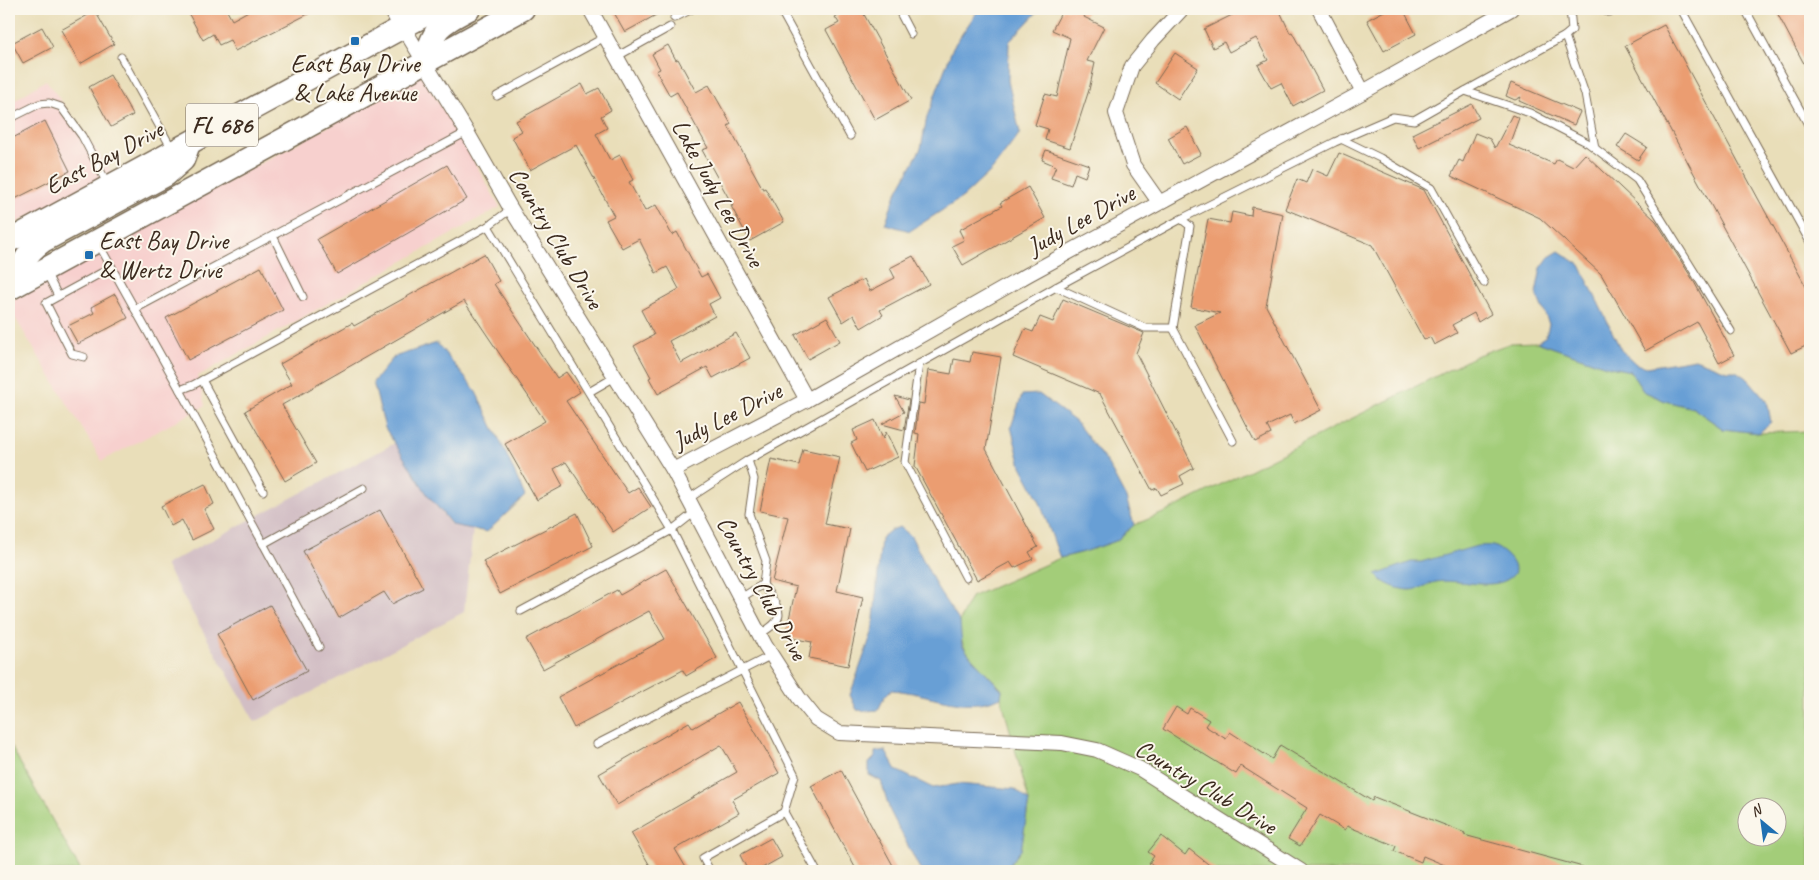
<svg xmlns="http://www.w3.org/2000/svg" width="1819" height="880" font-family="Caveat,sans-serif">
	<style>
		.built { fill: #f7d0ce }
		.industrial { fill: #d2bec4 }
		.green { fill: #a3cd79; stroke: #6f7c4c; fill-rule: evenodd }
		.water { fill: #689fd5; stroke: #52647a }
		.building { fill: #eb9d71 }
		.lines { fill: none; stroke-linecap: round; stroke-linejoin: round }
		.service-casing { stroke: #786954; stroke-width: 9 }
		.minor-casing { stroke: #786954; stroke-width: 16 }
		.tertiary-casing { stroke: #786954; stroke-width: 20 }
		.primary-casing { stroke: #786954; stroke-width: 25 }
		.service { stroke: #fff; stroke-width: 7 }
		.minor { stroke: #fff; stroke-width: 14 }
		.tertiary { stroke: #fff; stroke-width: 18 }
		.primary { stroke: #fff; stroke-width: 22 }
		.poi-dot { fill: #1f6fb2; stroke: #fbf7ec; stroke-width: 2 }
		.labels { text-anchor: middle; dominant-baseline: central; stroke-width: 4; stroke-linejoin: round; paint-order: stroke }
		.shield { fill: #fbf7ec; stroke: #75685c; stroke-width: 1 }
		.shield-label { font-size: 24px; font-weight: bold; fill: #3b2a1e }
		.poi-label { font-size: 25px; fill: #3b2a1e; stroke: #fbf7ec }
		.street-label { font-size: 25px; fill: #3b2a1e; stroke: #fbf7ec }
	</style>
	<rect width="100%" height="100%" fill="#fbf7ec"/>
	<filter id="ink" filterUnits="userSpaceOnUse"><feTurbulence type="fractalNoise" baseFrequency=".02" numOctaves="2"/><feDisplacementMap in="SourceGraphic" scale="10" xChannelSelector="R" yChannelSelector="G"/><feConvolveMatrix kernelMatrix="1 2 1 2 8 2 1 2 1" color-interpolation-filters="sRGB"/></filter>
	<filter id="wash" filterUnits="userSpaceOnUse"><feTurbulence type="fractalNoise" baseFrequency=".0096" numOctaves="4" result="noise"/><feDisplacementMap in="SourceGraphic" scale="20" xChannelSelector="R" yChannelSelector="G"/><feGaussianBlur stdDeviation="1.12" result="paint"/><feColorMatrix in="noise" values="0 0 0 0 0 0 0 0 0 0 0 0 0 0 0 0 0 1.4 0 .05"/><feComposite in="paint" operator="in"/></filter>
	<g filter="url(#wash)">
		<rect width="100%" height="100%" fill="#e9deb9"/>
		<g class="built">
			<path d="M422,75L460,137L500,207L198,376L205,406L102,461L9,308V302L21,295L24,296V293Z"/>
			<path d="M46,80L112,172L9,227V104Z"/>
		</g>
		<path class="industrial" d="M395,443L427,494L451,525L473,529L464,612L255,722L165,565Z"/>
		<g class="green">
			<path d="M1537,342L1606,366L1630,371L1643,391L1665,401L1693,408L1723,429L1759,433L1810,431V871H1005L1021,850L1029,801L1001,697L1002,690C986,669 955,652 960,622C961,614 968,605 971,597L1060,558L1084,552L1116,541L1134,525L1168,511L1478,355L1511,343ZM1746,808H1776V838H1746Z"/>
			<path d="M9,743L81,871H9Z"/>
		</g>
		<g class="water">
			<path d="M979,9H1040L1009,42L1008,81L1020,133L992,170L963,197L910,231L885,224L896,194L921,148L927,117L953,47Z"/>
			<path d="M1559,251L1580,265L1621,350L1636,364L1647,367L1695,359L1727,371H1736L1749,380L1767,401L1771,422L1759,433L1723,429L1693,408L1665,401L1643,391L1630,371L1606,366L1537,342L1546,336L1549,324L1536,293L1541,268L1549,257Z"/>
			<path d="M437,343L475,390L503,447L525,496L487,532L452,525L427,494L385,428L373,382L394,357Z"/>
			<path d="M1039,394L1076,422L1108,464L1126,498L1134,525L1116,541L1084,552L1060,558L1039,500L1021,466L1011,427L1022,395Z"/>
			<path d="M900,527L911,536L940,593L960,622L962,645L972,658L1002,690L1001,697C965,714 928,692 891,690L885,696L878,710L866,711L857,710L850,695L873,630L881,538L891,530Z"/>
			<path d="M1477,546C1482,546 1488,545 1493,546C1502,549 1524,567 1511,577C1493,592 1458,578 1436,582C1427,584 1420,590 1410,590C1399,590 1383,584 1376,575L1411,562H1421Z"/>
			<path d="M885,750L896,770L933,788L958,784L1015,789L1029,801L1021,850L1005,871H921L890,811L881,781L869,775V763L875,757V752Z"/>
		</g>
		<g id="blocks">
			<g class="building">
				<path d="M186,9H226L232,20L252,9H318L235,51L230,40L219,45L213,34L203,40Z"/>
				<path d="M612,9H667L625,32Z"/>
				<path d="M849,9H861L911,100L875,120L826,30L839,23L835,17Z"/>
				<path d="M1063,9H1088L1084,17L1104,27L1087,61L1095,63L1089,90L1070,148L1045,140L1048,129L1035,125L1045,94L1057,97L1070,38L1052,30Z"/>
				<path d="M1244,9H1279L1290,33L1292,32L1323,90L1293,106L1281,83L1271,88L1258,65L1268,60L1256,38L1229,52L1224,42L1213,48L1204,29Z"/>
				<path d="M1388,9H1403L1416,34L1384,51L1367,20Z"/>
				<path d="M1775,9H1810V75Z"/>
				<path d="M95,11L114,44L80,64L61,30Z"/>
				<path d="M1664,25L1810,294V344L1791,353L1625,46Z"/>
				<path d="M42,27L53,47L23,63L12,43Z"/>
				<path d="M668,45L676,60L678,59L696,92L709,85L731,124L728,126L763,189L765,188L784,222L750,241L731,206H733L702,150L708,148L677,92L670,96L656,71L660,69L652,54Z"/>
				<path d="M1175,53L1198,68L1178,99L1155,83Z"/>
				<path d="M110,75L133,115L111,127L89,87Z"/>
				<path d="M1511,83L1580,112L1574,125L1519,101L1521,97L1515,100L1506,96Z"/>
				<path d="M582,84L587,94L599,88L611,110L601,116L607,128L596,134L610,160L620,155L633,180L629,182L645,211L656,205L672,235L677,232L701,277L707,274L720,298L709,304L715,316L669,341L681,363L736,333L750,358L713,378L707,367L658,394L649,378L651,377L634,346L654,335L641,310L679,289L667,267L656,273L639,239L622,248L606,220L614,216L576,145L530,170L512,137L522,131L516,121Z"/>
				<path d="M1472,104L1479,118L1419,148L1412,134Z"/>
				<path d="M1512,115L1519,118L1509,145L1554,164L1557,159L1573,167L1585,154L1656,221L1693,280L1734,355L1719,363L1697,322L1645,351L1601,274L1540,218L1451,176L1459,160L1463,162L1475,133L1490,139L1495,148Z"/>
				<path d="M45,121L70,171L15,199L9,186V140Z"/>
				<path d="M1187,127L1201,154L1182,164L1168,138Z"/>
				<path d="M1626,134L1647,147L1638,160L1617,147Z"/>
				<path d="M1046,150L1089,165L1085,177L1075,173L1071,185L1051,178L1056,166L1042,160Z"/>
				<path d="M1339,153L1424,190L1491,314L1478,322L1474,313L1452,325L1457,333L1434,345L1430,337L1424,340L1372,245L1285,209L1297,179L1306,183L1312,169L1328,176Z"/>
				<path d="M447,165L467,199L337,274L317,239Z"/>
				<path d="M1028,187L1045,218L963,265L952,246L964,240L959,230L1002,206L1000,203Z"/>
				<path d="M1252,207L1283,214L1266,306L1321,410L1294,424L1290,415L1267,426L1271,434L1255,442L1195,325L1220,313L1191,307L1208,219L1230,223L1232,212L1251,216Z"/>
				<path d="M484,254L499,281L494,284L557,378L566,372L580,392L566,401L628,493L638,487L651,507L613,532L566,462L554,469L563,486L537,500L505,444L545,421L464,301L282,405L316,463L285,481L245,411L292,384L280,364L352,323L354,326Z"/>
				<path d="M913,256L929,284L880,310L883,315L861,328L854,315L843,322L829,297L864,279L870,291L895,278L890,268Z"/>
				<path d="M261,267L283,310L188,360L166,318Z"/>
				<path d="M115,294L128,318L78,344L68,326L94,313L91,307Z"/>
				<path d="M1063,299L1144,333L1136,353L1194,468L1180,476L1184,484L1161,495L1157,488L1152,490L1100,394L1013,357L1025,329L1033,332L1040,317L1053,322Z"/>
				<path d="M827,317L840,341L808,359L795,335Z"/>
				<path d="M972,352L1001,357L986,449L1038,547L1029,552L1033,559L1014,568L1010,562L977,580L915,466L919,434L915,433L919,403L924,404L928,370L951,374L954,359L970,362Z"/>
				<path d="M895,396L909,400L904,430L882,424L904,412Z"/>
				<path d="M875,420L883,439L886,432L898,457L865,472L851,443L857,440L853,430Z"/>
				<path d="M803,449L840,457L825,524L850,529L837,591L863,597L848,666L809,658L812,642L785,637L796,587L772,581L788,517L760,511L771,459L799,465Z"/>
				<path d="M205,484L214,504L204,509L214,529L192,540L182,520L171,526L161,506Z"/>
				<path d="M380,510L423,588L392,604L384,592L339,618L303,551Z"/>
				<path d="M577,513L593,546L500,594L483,561Z"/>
				<path d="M666,569L717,658L686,676L683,670L574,728L558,697L665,639L649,611L543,669L526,639L617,590L620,595Z"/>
				<path d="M270,605L307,671L253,700L217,634Z"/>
				<path d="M738,702L779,773L732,800L739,813L675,849L688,871H653L631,833L737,772L721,745L617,805L599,774L689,722L693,728Z"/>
				<path d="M1176,707L1187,714L1190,708L1209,720L1205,726L1226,739L1230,732L1272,759L1280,745L1372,801L1374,797L1465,833L1464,835L1583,867V871H1459L1423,856L1421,862L1394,851L1396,846L1347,826L1345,830L1320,815L1300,846L1288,839L1307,808L1241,766L1236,774L1163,729Z"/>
				<path d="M841,770L896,871H857L811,786Z"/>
				<path d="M1161,836L1185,855L1189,849L1217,871H1160L1149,863L1154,856L1148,852Z"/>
				<path d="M771,838L782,857L757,871H748L740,855Z"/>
			</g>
		</g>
	</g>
	<g filter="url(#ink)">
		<use href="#blocks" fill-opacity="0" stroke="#786954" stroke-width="1"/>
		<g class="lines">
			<g class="service-casing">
				<g id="service">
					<path d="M780,9L850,136"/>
					<path d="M898,9L911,34"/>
					<path d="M1570,9L1572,30L1565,36L1465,91L1530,113L1588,143L1637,180L1731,331"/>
					<path d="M1600,9L1608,12L1635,9"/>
					<path d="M1681,9L1810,242"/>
					<path d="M1745,9L1810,128"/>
					<path d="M674,18L692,9"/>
					<path d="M1565,36L1585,94L1595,148"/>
					<path d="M121,57L172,149"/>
					<path d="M616,57L670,27"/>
					<path d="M497,96L605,37"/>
					<path d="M9,119L39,104L49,103L61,107L82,136L108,185"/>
					<path d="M1341,139L1380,158L1431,188L1484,283"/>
					<path d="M488,226L511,209"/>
					<path d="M273,236L303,297"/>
					<path d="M98,243L180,390L193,385L488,226L672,530L695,512"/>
					<path d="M46,272L58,296"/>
					<path d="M1056,287L1145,328H1173L1190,226L1181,219"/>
					<path d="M135,309L467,132"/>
					<path d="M1173,328L1233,441"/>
					<path d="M84,357L72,354L46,303L112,267"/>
					<path d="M919,364L905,462L966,578"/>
					<path d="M202,380L263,491"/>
					<path d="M180,390L319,647"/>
					<path d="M589,392L615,377"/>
					<path d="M688,499L748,460L1056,287L1181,219L1335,142L1393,117L1414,120L1465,91"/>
					<path d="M263,544L364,488"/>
					<path d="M741,598L763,584L766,561L749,514L754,479L748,460"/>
					<path d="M521,611L672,530L795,775L784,812L816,870L814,871"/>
					<path d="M760,634C791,616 778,610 763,584"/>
					<path d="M597,744L772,655"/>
					<path d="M710,871L703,858L784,812"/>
				</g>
			</g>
			<g class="minor-casing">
				<g id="minor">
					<path d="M590,9L807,400"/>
					<path d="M1319,9L1363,92"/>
					<path d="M403,27L467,132L511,209L673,470L765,645L799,698L816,719L839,733L1062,743L1097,750L1140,769L1301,871"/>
					<path d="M1159,202L1133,165L1116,113L1132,66L1153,40L1182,9"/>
					<path d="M673,470L807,400L1029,274L1363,92L1511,9"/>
				</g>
			</g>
			<g class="tertiary-casing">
				<path id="tertiary" d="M393,9L403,27"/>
			</g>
			<g class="primary-casing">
				<g id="primary">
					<path d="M424,63C435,27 437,26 469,9"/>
					<path d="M9,241L436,9"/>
					<path d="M17,284C22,263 25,254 43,241L166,175L183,160L189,144"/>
					<path d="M9,289L523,9"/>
				</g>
			</g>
			<use href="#service" class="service"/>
			<use href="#minor" class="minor"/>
			<use href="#tertiary" class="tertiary"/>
			<use href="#primary" class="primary"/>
		</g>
	</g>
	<g class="poi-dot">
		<rect x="350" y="36" width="10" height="10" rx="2.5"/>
		<rect x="84" y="250" width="10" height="10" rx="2.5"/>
	</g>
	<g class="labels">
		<rect class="shield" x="186" y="103.5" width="72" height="43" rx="4"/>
		<g class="shield-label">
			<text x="222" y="125">FL 686</text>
		</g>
		<g class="poi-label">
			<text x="355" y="64">East Bay Drive<tspan x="355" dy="29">&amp; Lake Avenue</tspan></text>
			<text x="99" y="241" text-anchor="start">East Bay Drive<tspan x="99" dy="29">&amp; Wertz Drive</tspan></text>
		</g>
		<g class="street-label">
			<text transform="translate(104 158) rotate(-28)">East Bay Drive</text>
			<text transform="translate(718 193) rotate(61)">Lake Judy Lee Drive</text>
			<text transform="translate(1081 220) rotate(-29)">Judy Lee Drive</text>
			<text transform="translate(556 238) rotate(59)">Country Club Drive</text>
			<text transform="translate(727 416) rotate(-27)">Judy Lee Drive</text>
			<text transform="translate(762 588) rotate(61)">Country Club Drive</text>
			<text transform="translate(1206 787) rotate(31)">Country Club Drive</text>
		</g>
	</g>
	<rect width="1819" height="880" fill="none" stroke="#fbf7ec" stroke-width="30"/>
	<g transform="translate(1762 822) rotate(331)"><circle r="24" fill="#fbf7ec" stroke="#aea59a"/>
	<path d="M0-4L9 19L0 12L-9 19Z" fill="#1f6fb2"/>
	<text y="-8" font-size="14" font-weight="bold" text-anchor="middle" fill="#3b2a1e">N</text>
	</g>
</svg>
